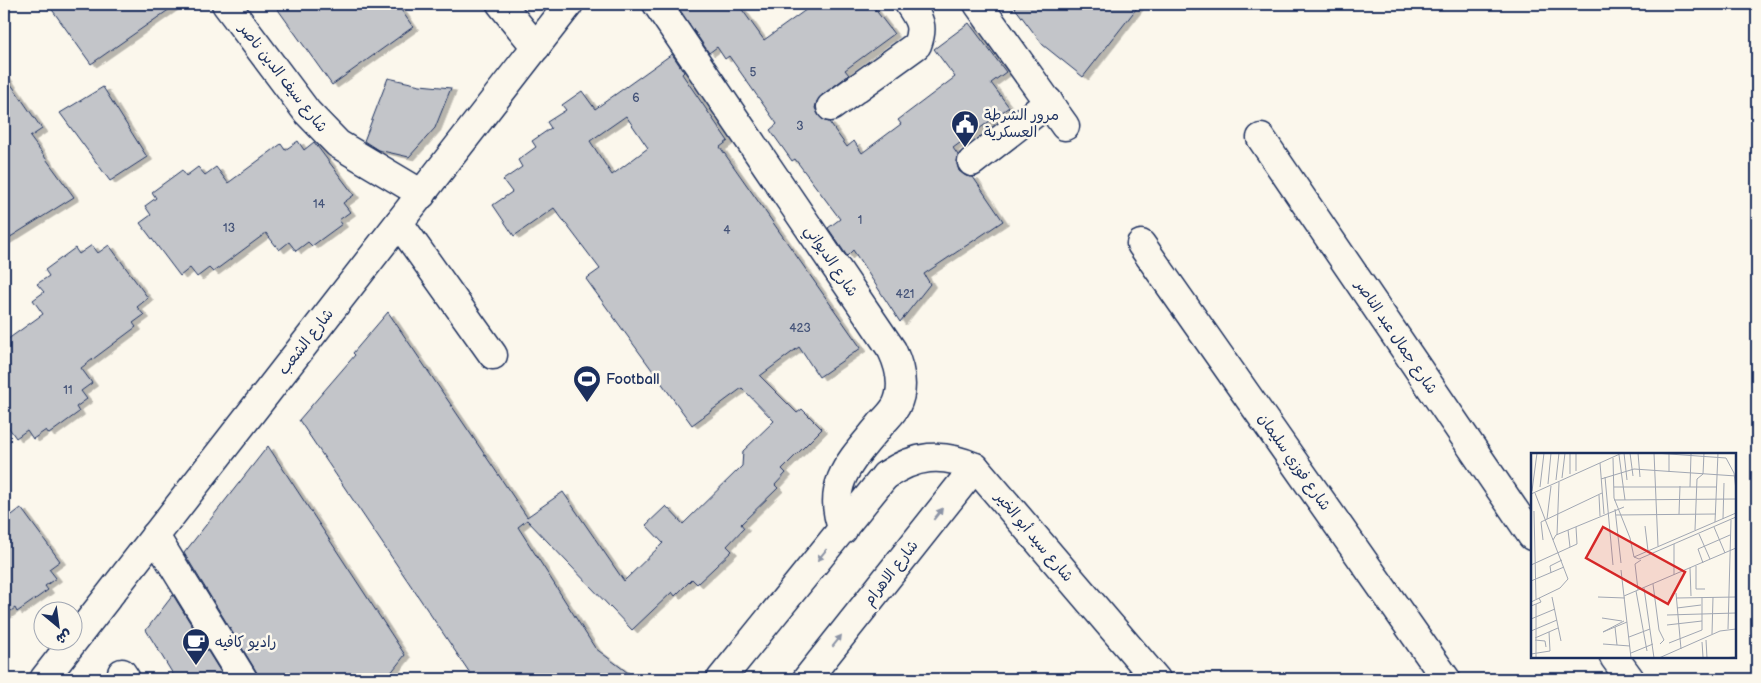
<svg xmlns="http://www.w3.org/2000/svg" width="1761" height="683" font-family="'Balsamiq Sans','Playpen Sans Arabic',sans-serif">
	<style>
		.building { fill: #c3c5c9; stroke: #1b2f5e; fill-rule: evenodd; filter: url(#shadow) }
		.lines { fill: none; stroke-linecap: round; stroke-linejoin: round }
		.minor-casing { stroke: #1b2f5e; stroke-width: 31 }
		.major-casing { stroke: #1b2f5e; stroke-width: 31 }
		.minor { stroke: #fbf7ec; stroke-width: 28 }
		.major { stroke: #fbf7ec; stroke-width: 28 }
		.oneway { fill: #8b93a5 }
		.labels { text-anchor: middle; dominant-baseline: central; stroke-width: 5; stroke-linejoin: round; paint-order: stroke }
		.number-label { font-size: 12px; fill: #455479 }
		.street-label { font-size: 15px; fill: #1b2f5e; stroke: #fbf7ec }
		.poi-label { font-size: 15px; fill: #1b2f5e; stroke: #fbf7ec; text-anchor: start }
		.inset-road { fill: none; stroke: #a1a7b3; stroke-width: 1 }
		.view { fill: #d62828; fill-opacity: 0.15; stroke: #d62828; stroke-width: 2.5 }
		.inset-edge { fill: none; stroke: #1b2f5e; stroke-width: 2.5 }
	</style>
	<defs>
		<filter id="shadow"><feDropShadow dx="5.5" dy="3" stdDeviation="0" flood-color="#0004"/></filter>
	</defs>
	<rect width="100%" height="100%" fill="#fbf7ec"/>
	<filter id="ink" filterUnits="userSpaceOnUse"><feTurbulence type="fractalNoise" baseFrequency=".02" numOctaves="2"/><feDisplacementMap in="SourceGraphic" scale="10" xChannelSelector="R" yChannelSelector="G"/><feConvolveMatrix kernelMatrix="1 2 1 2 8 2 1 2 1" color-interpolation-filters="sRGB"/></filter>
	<g filter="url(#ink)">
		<g class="building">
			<path d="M48,4H177L91,64Z"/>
			<path d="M274,4H397L413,27L332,85Z"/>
			<path d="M676,4H738L764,40L814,4H871L894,34L845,70L849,75L822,95L817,101L815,108L819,116L824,121L829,122L847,147L854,141L862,153L901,124L898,120L955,77L934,49L969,23L1006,72L991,83L1009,107L953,148L958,155L957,164L959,171L966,176L973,177L1003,221L924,274L930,284L900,322L853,250L847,256L828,228L840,219L795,159L792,161L770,130L777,124L729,56L725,59L717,47L709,53Z"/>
			<path d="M1012,4H1140L1083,77L1043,45Z"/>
			<path d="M672,54L684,72L682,74L728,141L720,147L861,348L819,377L799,347L760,376L797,413L802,409L822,429L782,469L786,473L775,485L778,488L741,524L744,528L727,546L732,551L697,584L692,579L675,596L672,592L632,630L527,520L518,527L595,648L636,679H474L299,420L355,355L353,353L388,312L527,517L563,492L624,581L663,543L646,525L666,506L683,524L742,466L743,451L774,421L742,388L692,425L586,279L600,269L554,208L514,236L493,205L512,192L503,180L522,167L518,160L536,147L532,141L551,128L547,122L566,110L562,105L582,91L595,109ZM626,116L648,148L612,175L590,141Z"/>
			<path d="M4,74L42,129L30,137L74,197L4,241Z"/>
			<path d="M388,78L420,85L451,88L435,128L409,157L378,150L364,141Z"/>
			<path d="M103,87L147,157L110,181L60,113Z"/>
			<path d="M298,141L304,150L314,142L354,195L343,203L350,212L339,220L342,224L312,246L308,242L296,251L289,242L279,250L266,233L213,272L209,268L197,277L190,268L180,276L140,223L151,215L145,206L156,198L152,192L182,170L186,176L198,167L205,175L216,167L228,183L281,144L285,150Z"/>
			<path d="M92,245L98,253L109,245L134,279L148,298L137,307L144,315L133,323L136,327L81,368L92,383L81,391L87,399L76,407L79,412L49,434L46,430L33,439L27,430L16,438L4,421V342L43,314L33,300L44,292L37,284L49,276L45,270L75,248L79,254Z"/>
			<path d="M268,446L405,655L386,679H259L256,671L184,553Z"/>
			<path d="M21,508L60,561L49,569L56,578L45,586L48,590L17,612L15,608L4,616V521Z"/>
			<path d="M173,595L225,679H176L146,630Z"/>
		</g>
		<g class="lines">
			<g class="minor-casing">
				<g id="minor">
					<path d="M226,4L307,112L338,144L422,194"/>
					<path d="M501,4L536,47"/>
					<path d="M657,4L892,350C900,367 905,388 896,406C892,413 886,419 881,424C854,458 824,483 843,530"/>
					<path d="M978,4L1065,126"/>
					<path d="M831,107L917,45C924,27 920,20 909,4"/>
					<path d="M1261,138L1532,536"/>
					<path d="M972,162L1049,102"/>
					<path d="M399,223L493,355"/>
					<path d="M1141,244L1446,679"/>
					<path d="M885,476C915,455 942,452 975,467L1156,679"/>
					<path d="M155,536L243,679"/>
					<path d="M1614,657L1630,679"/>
					<path d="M122,673L126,679"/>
					<path d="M44,679L569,4"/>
				</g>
			</g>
			<g class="major-casing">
				<g id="major">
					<path d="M721,679L885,476"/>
					<path d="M807,679L975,467"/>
				</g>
			</g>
			<use href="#minor" class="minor"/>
			<use href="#major" class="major"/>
		</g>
		<defs><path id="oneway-solid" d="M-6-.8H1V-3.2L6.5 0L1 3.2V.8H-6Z" transform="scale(1.25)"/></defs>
		<g class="oneway">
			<use href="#oneway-solid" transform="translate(938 514) rotate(-52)"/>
			<use href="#oneway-solid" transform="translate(822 555) rotate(129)"/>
			<use href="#oneway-solid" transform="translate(837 641) rotate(-52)"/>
		</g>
	</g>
	<defs>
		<g id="civic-pin" transform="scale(1.4375)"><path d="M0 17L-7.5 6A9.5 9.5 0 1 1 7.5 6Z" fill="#1b2f5e" stroke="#fbf7ec"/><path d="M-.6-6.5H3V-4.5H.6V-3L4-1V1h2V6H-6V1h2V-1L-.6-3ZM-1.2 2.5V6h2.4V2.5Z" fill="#fff"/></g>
		<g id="stadium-pin" transform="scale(1.4375)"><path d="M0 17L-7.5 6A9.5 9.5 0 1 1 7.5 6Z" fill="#1b2f5e" stroke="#fbf7ec"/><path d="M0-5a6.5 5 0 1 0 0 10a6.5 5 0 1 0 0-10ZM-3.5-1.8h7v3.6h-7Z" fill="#fff"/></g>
		<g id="cafe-pin" transform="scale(1.4375)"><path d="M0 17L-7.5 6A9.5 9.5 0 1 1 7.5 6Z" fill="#1b2f5e" stroke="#fbf7ec"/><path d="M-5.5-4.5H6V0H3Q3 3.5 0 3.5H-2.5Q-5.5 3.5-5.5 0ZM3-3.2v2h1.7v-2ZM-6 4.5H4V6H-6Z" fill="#fff"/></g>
	</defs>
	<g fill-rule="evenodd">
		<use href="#civic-pin" x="965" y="124"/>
		<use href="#stadium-pin" x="587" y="379"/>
		<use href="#cafe-pin" x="196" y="642"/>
	</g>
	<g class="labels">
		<g class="number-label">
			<text x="753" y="72">5</text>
			<text x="636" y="98">6</text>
			<text x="800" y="126">3</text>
			<text x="319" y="204">14</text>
			<text x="860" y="220">1</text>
			<text x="229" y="228">13</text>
			<text x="727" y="230">4</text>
			<text x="905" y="294">421</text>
			<text x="800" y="328">423</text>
			<text x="68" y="390">11</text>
		</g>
		<g class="street-label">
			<text transform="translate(283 78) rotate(52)">شارع سيف الدين ناصر</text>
			<text transform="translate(831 261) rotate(56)">شارع الديواني</text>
			<text transform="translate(1396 337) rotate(56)">شارع جمال عبد الناصر</text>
			<text transform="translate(306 342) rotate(-52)">شارع الشعب</text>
			<text transform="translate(1294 462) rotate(55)">شارع فوزي سليمان</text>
			<text transform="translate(1034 537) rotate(50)">شارع سيد أبو الخير</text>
			<text transform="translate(891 573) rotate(-52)">شارع الاهرام</text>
		</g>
		<g class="poi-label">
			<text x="984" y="115">مرور الشرطة<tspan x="984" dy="17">العسكرية</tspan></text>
			<text x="606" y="379">Football</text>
			<text x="215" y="642">راديو كافيه</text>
		</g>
	</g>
	<g transform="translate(1531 453)">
		<rect width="205" height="205" fill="#fbf7ec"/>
		<path class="inset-road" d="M45,0V18M93,0L96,27M99,0L102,23M107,0L109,24M123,0L127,93M124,0L195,5L203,20L205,37M138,0V19M88,2L94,47M82,5L83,45L99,85L103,104L108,106M69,10L73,61M39,21V0M74,24L82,112M31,25L34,0M70,26L103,16L205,23M25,27L28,0M17,31L20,0M9,34L13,0M83,34H186M159,34L160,1M1,38L6,0M4,40L37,126M0,41L91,0M68,42L69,63M83,47L205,46M84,56L90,110M3,58L5,146M148,61L149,33M85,62L185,61M16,66L20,33M192,66L193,30M184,69L187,0M114,73L117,98M183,74L194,100M37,77L39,94M164,77L166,26L172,21L173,0M168,81L179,106M26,82L28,29M12,87L10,69L71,40M22,87L25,82L93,54M103,104L205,60M108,106L205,64M172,110L167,96L199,82M0,112L46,91L45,74M165,113V136H174M159,115L160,143M90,117L100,205M20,120L19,113L31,107M143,122V91M0,128L33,114M122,131L128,177L133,187L129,191M113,135L123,205M107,137L104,111L110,107M105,138L116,198M145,140L150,196M93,143L205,95M21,144L30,188M67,144L94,145M146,145L205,144M0,149L29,135L37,126M5,151V205M0,153L10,149L8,145M146,155L170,152M136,162L205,160M71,165L91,168M0,166L24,156M93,168L72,179L96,169M136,172L171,168M84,174L86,192M197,176L200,67M0,178L26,167M181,181L182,144M98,184L119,176M4,185L27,175M4,187L14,188L15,194M175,187L176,205M171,189L172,204M138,190L171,177V144M72,191L99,193M100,200L122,191M0,201L19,198L18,179M128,205L189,178L205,176M190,205L205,204"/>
		<path class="view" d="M72,74L154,119L137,151L55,105Z"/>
		<rect width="205" height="205" class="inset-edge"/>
	</g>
	<rect width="1761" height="683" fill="none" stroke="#fbf7ec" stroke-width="20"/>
	<rect x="10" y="10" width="1741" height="663" fill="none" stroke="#1b2f5e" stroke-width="2" filter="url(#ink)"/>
	<g transform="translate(58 626) rotate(151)"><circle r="24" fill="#fbf7ec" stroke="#a1a7b3"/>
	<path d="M0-4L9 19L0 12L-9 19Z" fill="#1b2f5e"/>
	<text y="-8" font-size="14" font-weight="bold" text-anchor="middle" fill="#1b2f5e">ش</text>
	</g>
</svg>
